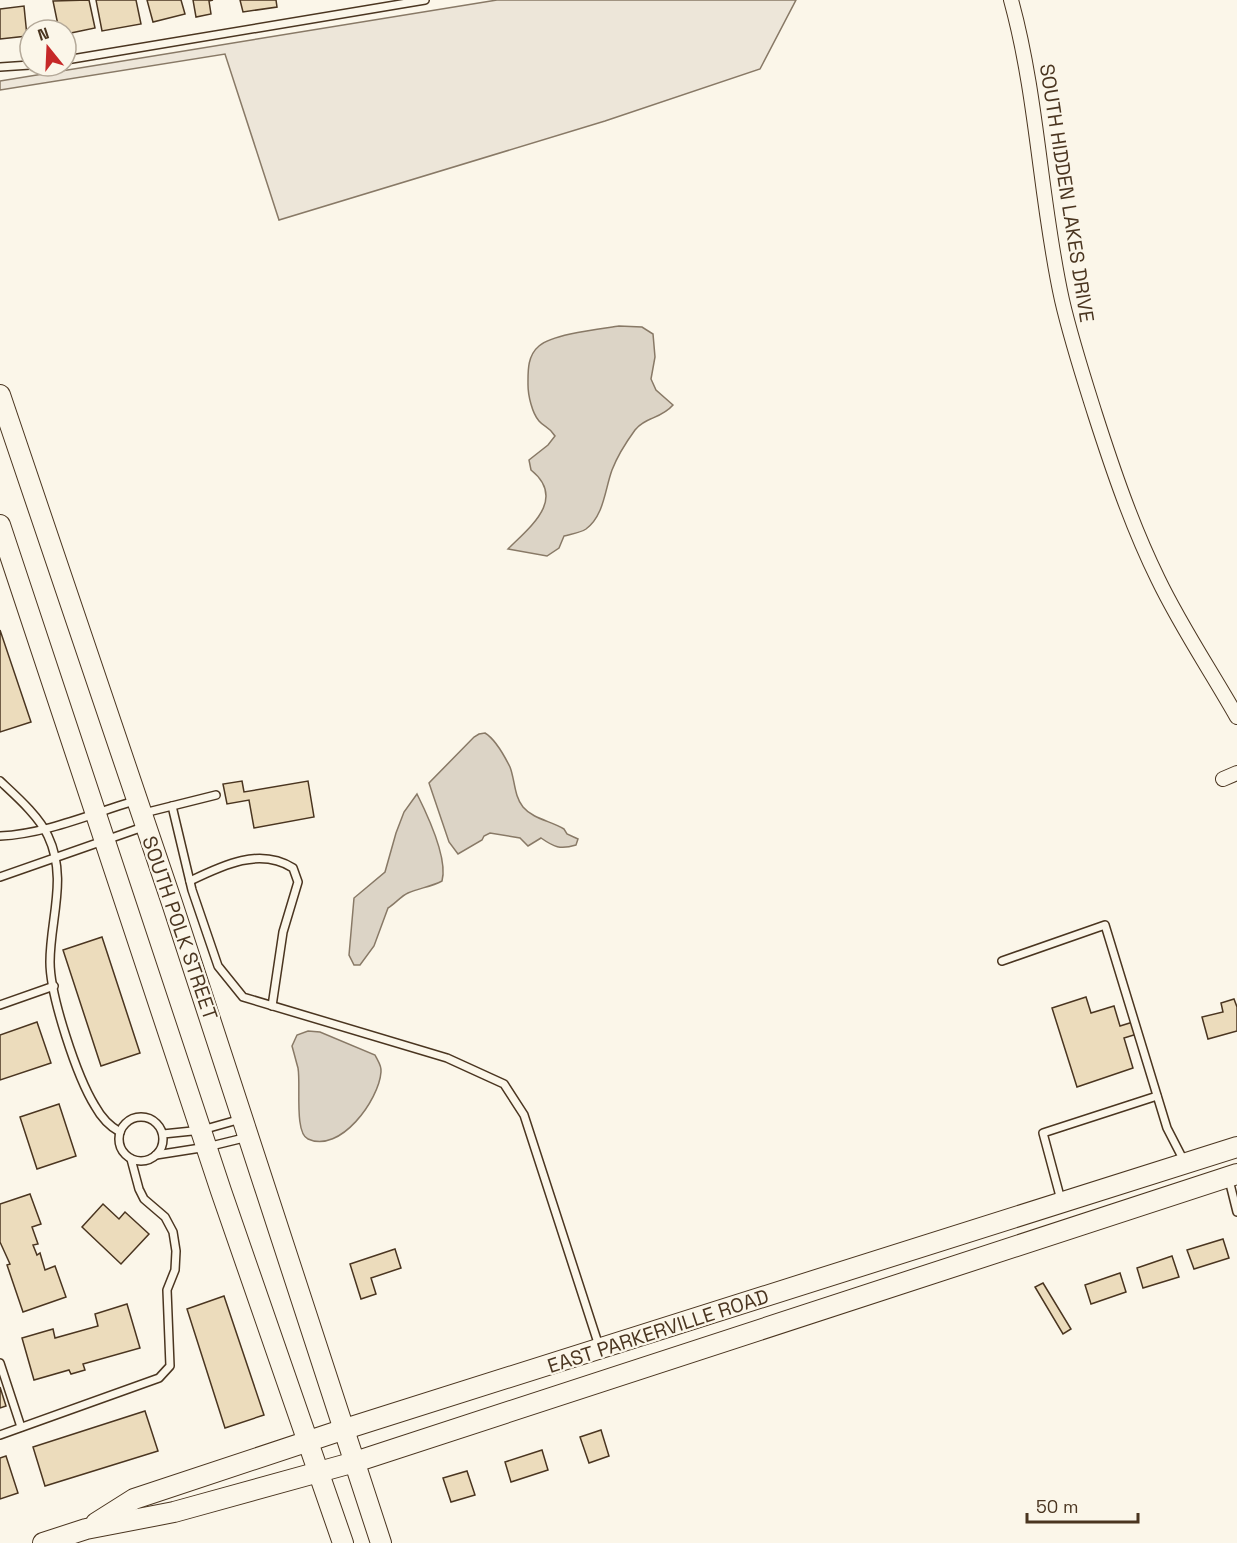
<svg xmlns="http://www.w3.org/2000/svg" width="1237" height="1543" font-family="'Space Grotesk',sans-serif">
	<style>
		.green { fill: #ede6d9; stroke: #887966; stroke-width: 1.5 }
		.water { fill: #dcd4c6; stroke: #887966; stroke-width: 1.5 }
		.building { fill: #ecdcbc; stroke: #4a3520; stroke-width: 1.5 }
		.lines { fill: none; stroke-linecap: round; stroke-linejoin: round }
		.service-casing { stroke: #4a3520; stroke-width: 10 }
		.minor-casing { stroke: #4a3520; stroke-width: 16 }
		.secondary-casing { stroke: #4a3520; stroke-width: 22 }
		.service { stroke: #fbf6e9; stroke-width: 7 }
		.minor { stroke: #fbf6e9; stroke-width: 14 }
		.secondary { stroke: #fbf6e9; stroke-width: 20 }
		.labels { text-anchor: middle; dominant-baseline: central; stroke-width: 4.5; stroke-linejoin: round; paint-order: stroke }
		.street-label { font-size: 20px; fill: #4a3520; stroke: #fbf6e9 }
	</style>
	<rect width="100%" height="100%" fill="#fbf6e9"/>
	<path class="green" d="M497,0H796L760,69L605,121L279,220L225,54L0,90V81Z"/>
	<g class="water">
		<path d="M619,326L642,327L653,334L655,357L651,379L656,390L673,405C661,419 645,417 635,430C627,441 617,457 612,470C605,489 604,516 586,529C580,533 571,534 564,536L559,548L547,556L508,549C530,527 567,499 531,470L529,460L548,445L555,436C549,426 545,428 539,421C532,413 528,395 528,385C528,372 527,356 539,346C553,334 600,329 619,326Z"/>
		<path d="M485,733C495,739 505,757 510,767C515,780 514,796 523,807C533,819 551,821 564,829L567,834L578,839L576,845C560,850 554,847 541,838L528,846L520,838L490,833L484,836L482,840L458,854L449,842L429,783L474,737L479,734Z"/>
		<path d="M417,794C427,814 448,859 442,881C431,887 419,888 408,893C401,896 395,904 388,908L374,946L360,965H354L349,955L354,898L385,872L396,833L404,812Z"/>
		<path d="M308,1031L320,1032L375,1055C378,1061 382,1066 381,1072C379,1100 340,1154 308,1139C294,1133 301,1084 298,1068C296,1061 294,1053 292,1046L297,1035Z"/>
	</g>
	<g class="building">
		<path d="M89,0L95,28L66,34V30H59L53,1Z"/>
		<path d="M96,0H136L141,24L102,31Z"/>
		<path d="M147,0H181L185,14L153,22Z"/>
		<path d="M193,0H213L209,1L211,14L196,17Z"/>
		<path d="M240,0H276L277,7L243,12Z"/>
		<path d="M24,6L27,36L0,39V9Z"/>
		<path d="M0,630L31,722L0,732Z"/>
		<path d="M242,781L244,792L308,781L314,817L254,828L249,800L227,804L223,784Z"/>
		<path d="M102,937L140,1053L101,1066L63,950Z"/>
		<path d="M1086,997L1091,1013L1114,1006L1120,1026L1133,1022L1137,1034L1124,1038L1133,1068L1077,1087L1052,1008Z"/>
		<path d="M1234,999L1237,1007V1031L1208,1039L1202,1017L1223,1012L1221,1003Z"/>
		<path d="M37,1022L51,1063L0,1080V1035Z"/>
		<path d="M59,1104L76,1156L37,1169L20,1117Z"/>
		<path d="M30,1194L41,1224L32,1227L38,1244L33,1245L37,1255L40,1253L45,1270L55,1266L66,1297L23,1312L7,1265L10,1264L0,1242V1204Z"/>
		<path d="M103,1204L119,1219L125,1212L149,1234L121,1264L82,1227Z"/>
		<path d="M1223,1239L1229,1258L1194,1269L1187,1250Z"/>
		<path d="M395,1249L401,1268L371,1278L376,1294L361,1299L350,1264Z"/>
		<path d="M1172,1256L1179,1277L1143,1288L1137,1268Z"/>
		<path d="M1120,1273L1126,1292L1091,1304L1085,1285Z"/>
		<path d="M1043,1283L1071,1329L1063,1334L1035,1287Z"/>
		<path d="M224,1296L264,1415L225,1428L187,1309Z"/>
		<path d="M127,1304L140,1348L83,1364L85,1370L71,1374L69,1370L34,1380L22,1338L53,1329L55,1338L98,1326L95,1314Z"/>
		<path d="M0,1387L6,1406L0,1408Z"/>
		<path d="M145,1411L158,1451L45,1486L33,1447Z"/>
		<path d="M601,1430L609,1456L589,1463L580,1437Z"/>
		<path d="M542,1450L548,1470L511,1482L505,1462Z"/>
		<path d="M6,1456L18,1493L0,1499V1458Z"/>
		<path d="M467,1471L475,1495L451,1502L443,1478Z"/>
	</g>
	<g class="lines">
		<g class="service-casing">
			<g id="service">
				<path d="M66,60L425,0"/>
				<path d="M0,67L30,65"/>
				<path d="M0,781C16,796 39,816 48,836C68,878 50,919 50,962C50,996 77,1077 95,1106C101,1117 109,1126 120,1132"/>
				<path d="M172,806L192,890L218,966L243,997L447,1058L504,1084L524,1115L599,1346"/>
				<path d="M144,813L216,795"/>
				<path d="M0,836C45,834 91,814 134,801"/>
				<path d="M0,877L143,827"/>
				<path d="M190,881C223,865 260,847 293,868L298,882L283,932L272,1006"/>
				<path d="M1002,961L1105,925L1167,1128L1184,1161"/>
				<path d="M0,1005L54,986"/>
				<circle cx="141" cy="1139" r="22"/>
				<path d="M163,1134L202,1130L241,1119"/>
				<path d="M156,1155L207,1147L248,1137"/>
				<path d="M1229,1180L1237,1212"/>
				<path d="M1061,1200L1043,1133L1157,1096"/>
				<path d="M0,1363L21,1427"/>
				<path d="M0,1435L159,1378L170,1366L167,1290L175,1270L176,1251L173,1232L165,1217L144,1199L139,1189L131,1159"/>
			</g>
		</g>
		<g class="minor-casing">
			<g id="minor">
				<path d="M1011,0C1038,98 1040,201 1062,300C1071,339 1083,376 1095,414C1113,470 1132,526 1158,579C1181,627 1211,671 1237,717"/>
				<path d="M1223,779L1237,773"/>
			</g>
		</g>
		<g class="secondary-casing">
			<g id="secondary">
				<path d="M0,395L172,903L381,1543"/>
				<path d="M0,525L221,1191L343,1543"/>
				<path d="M96,1523L134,1499L345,1429L1237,1147"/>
				<path d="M43,1543L86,1529L174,1512L355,1462L1237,1174"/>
			</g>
		</g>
		<use href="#service" class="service"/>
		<use href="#minor" class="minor"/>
		<use href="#secondary" class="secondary"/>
	</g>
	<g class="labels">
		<g class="street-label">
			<text transform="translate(1067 193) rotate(81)">SOUTH HIDDEN LAKES DRIVE</text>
			<text transform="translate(180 928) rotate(71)">SOUTH POLK STREET</text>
			<text transform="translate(658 1331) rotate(-18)">EAST PARKERVILLE ROAD</text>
		</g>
	</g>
	<g transform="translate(48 48) rotate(342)"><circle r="28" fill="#fbf6e9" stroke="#b4a999" stroke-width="1.5"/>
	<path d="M0-4.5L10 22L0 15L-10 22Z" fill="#c62828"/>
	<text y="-9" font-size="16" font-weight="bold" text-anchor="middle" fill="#4a3520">N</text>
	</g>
	<path d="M1027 1513v9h111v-9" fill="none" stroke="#4a3520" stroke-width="3"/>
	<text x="1036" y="1513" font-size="18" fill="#4a3520" stroke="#fbf6e9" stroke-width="4.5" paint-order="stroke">50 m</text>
</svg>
